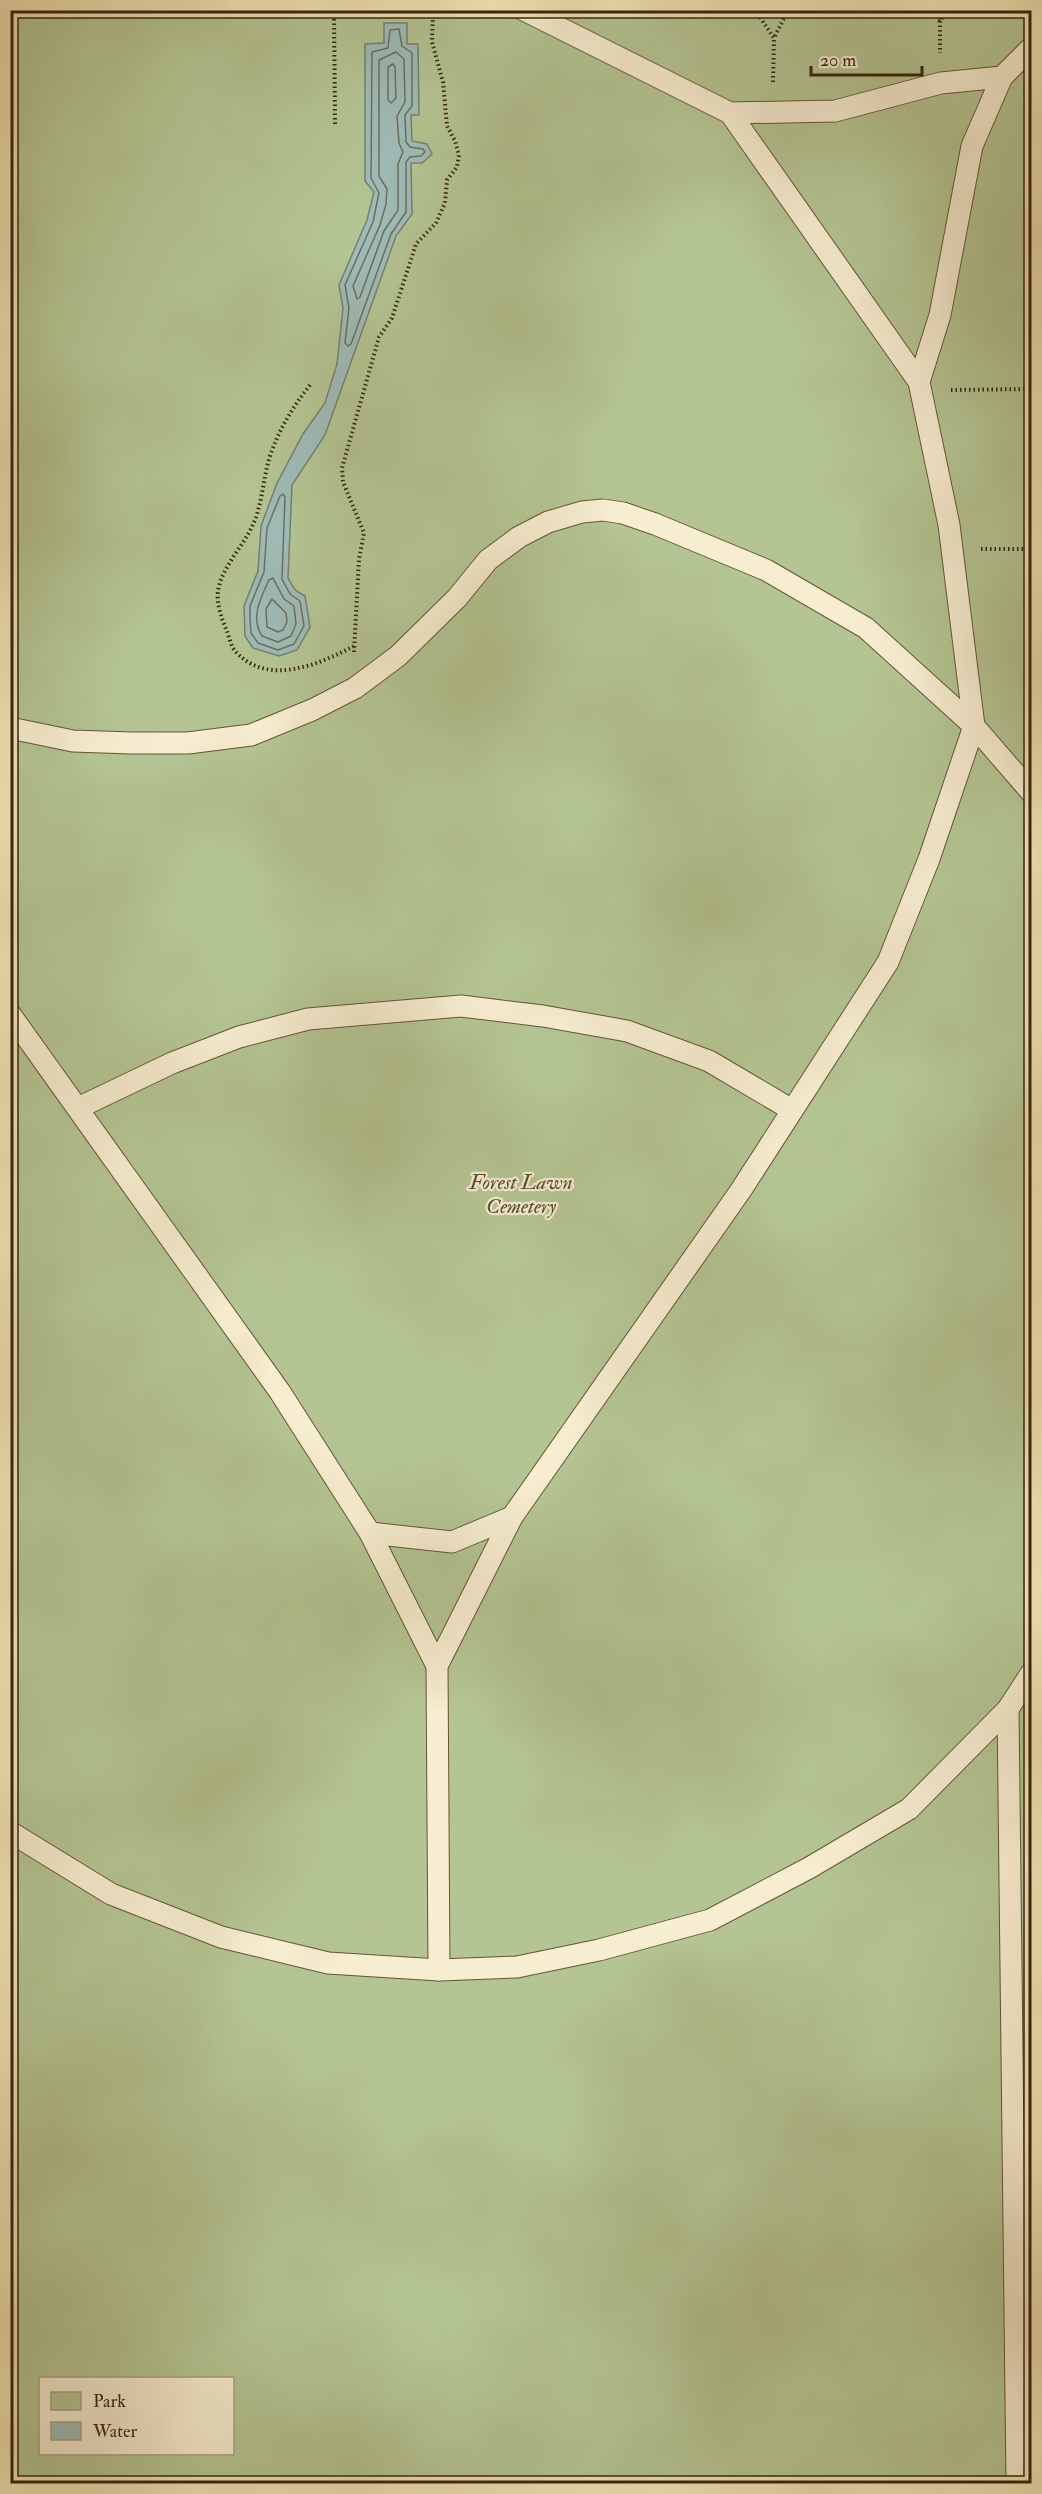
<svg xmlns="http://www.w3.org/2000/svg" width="1042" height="2494" font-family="'IM FELL Double Pica',serif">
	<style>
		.green { fill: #b4c593; stroke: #747550; stroke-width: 1.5; fill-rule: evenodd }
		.water { fill: #9fbcb8; stroke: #758073; stroke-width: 1.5 }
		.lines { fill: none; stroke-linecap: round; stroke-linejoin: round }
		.shore { stroke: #6a7062; stroke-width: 1.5 }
		.lane-casing { stroke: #645536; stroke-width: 23 }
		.path { stroke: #35250c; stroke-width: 4; stroke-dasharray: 1.5 3; stroke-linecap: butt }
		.lane { stroke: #f7edd0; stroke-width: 21 }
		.labels { text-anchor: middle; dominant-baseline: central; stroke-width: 4.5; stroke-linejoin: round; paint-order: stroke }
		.park-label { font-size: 21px; font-style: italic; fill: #554d2e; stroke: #f7edd0 }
	</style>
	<rect width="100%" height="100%" fill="#f2e4b6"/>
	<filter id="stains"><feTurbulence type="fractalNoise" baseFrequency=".00333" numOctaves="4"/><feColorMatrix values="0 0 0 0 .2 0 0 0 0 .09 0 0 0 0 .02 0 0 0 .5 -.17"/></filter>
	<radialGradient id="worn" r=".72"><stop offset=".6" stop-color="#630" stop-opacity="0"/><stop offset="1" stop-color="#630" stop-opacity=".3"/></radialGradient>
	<path class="green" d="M11,11H1031V2483L11,2484ZM40,2378H232V2454H40Z"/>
	<path class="water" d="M384,23H407V44H418L419,115H411L412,141L427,144L432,154L422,163H411L412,214L396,236L325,435L292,485L288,578L295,590L305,596L310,627L297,650L279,656L253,648L245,636L244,606L258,571L261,526L277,483L303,434L325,403L337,364L341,327L343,308L339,285L367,220L374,192L365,181V44L384,43Z"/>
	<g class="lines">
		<g class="shore">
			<path d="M399,29L402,46L412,53V106L405,115L406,142L410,147L423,149L425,152L421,156L410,157L406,162V212L391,234L351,344L348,346L345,343L349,308L345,285L373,222L379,193L371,178L372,52L388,48L390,30Z"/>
			<path d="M396,52L404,59L405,102L397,116L399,143L403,152L398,164V210L384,231L360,297L357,299L353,286L380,225L386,204L387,189L379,176V60Z"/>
			<path d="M393,64L395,67L396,98L391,103L388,100V67Z"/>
			<path d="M283,494L285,497L282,579L290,594L300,601L304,626L294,644L278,650L258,643L251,633L250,619V606L264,572L267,528L280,496Z"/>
			<path d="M273,578L284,599L294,606L296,624L291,636L278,642L262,636C250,618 261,597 269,580Z"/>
			<path d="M272,599L286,613L287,622L283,630L278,632L267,627L266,609Z"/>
		</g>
		<g class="lane-casing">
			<g id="lane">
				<path d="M524,10L730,113L919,382L949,525L974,726L1032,793"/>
				<path d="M730,113L835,111L941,83L1002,77"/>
				<path d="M919,382L940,315L972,146L1002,77L1032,47"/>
				<path d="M10,728L73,741L132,743H188L251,735L312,710L355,688L398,656L457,598L488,560L519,537L548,522L582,512L603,510L623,513L655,524L766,570L866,628L974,726L929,859L888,962L741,1190L512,1517L437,1666L439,1970"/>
				<path d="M10,1014L280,1392L370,1533L437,1666"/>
				<path d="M80,1107L172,1063L239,1037L308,1019L461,1006L543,1016L627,1031L709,1061L792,1110"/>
				<path d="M370,1533L452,1542L512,1517"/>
				<path d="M1008,1709L1017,2484"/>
				<path d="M10,1832L111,1894L221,1937L328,1963L439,1970L517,1967L599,1950L710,1920L809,1868L909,1809L1008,1709L1032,1672"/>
			</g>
		</g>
		<g class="path">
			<path d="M334,10L335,126"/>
			<path d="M755,10L774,38L788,10"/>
			<path d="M929,10L940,21L947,10"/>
			<path d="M940,21V53"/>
			<path d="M773,82L774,38"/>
			<path d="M310,385C293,407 279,429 270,456C264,475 263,495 257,514C249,541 226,560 219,586C215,600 221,618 227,631C229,637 231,647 236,652C268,687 320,664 354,646"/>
			<path d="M951,390L1032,389"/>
			<path d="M981,549H1032"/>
			<path d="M354,652L359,559L364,533L343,482L342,468L379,337L392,318L416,244L436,223L445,203L447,180L457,167L459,155L455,141L447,126L443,82L432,42L433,10"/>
		</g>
		<use href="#lane" class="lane"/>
	</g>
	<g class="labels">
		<g class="park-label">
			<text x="521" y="1182">Forest Lawn<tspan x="521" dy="24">Cemetery</tspan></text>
		</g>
	</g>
	<rect width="1042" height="2494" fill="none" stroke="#f2e4b6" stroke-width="36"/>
	<rect x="12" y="12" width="1018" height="2470" fill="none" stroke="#35250c" stroke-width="3"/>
	<rect x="18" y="18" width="1006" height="2458" fill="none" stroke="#35250c" stroke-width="1.5"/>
	<rect x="39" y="2377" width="195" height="78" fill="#f7edd0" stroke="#a99d82" stroke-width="1.5"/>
	<rect x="51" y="2392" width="30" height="18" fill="#b4c593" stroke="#a99d82" stroke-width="1.5"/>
	<text x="93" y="2407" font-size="18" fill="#35250c">Park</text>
	<rect x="51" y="2422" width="30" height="18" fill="#9fbcb8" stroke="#a99d82" stroke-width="1.5"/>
	<text x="93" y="2437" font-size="18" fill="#35250c">Water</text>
	<path d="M811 66v9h111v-9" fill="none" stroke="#35250c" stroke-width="3"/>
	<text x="820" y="66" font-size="18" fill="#35250c" stroke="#f7edd0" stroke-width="4.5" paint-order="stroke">20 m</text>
	<rect width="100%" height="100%" filter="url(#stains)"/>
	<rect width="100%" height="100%" fill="url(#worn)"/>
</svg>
